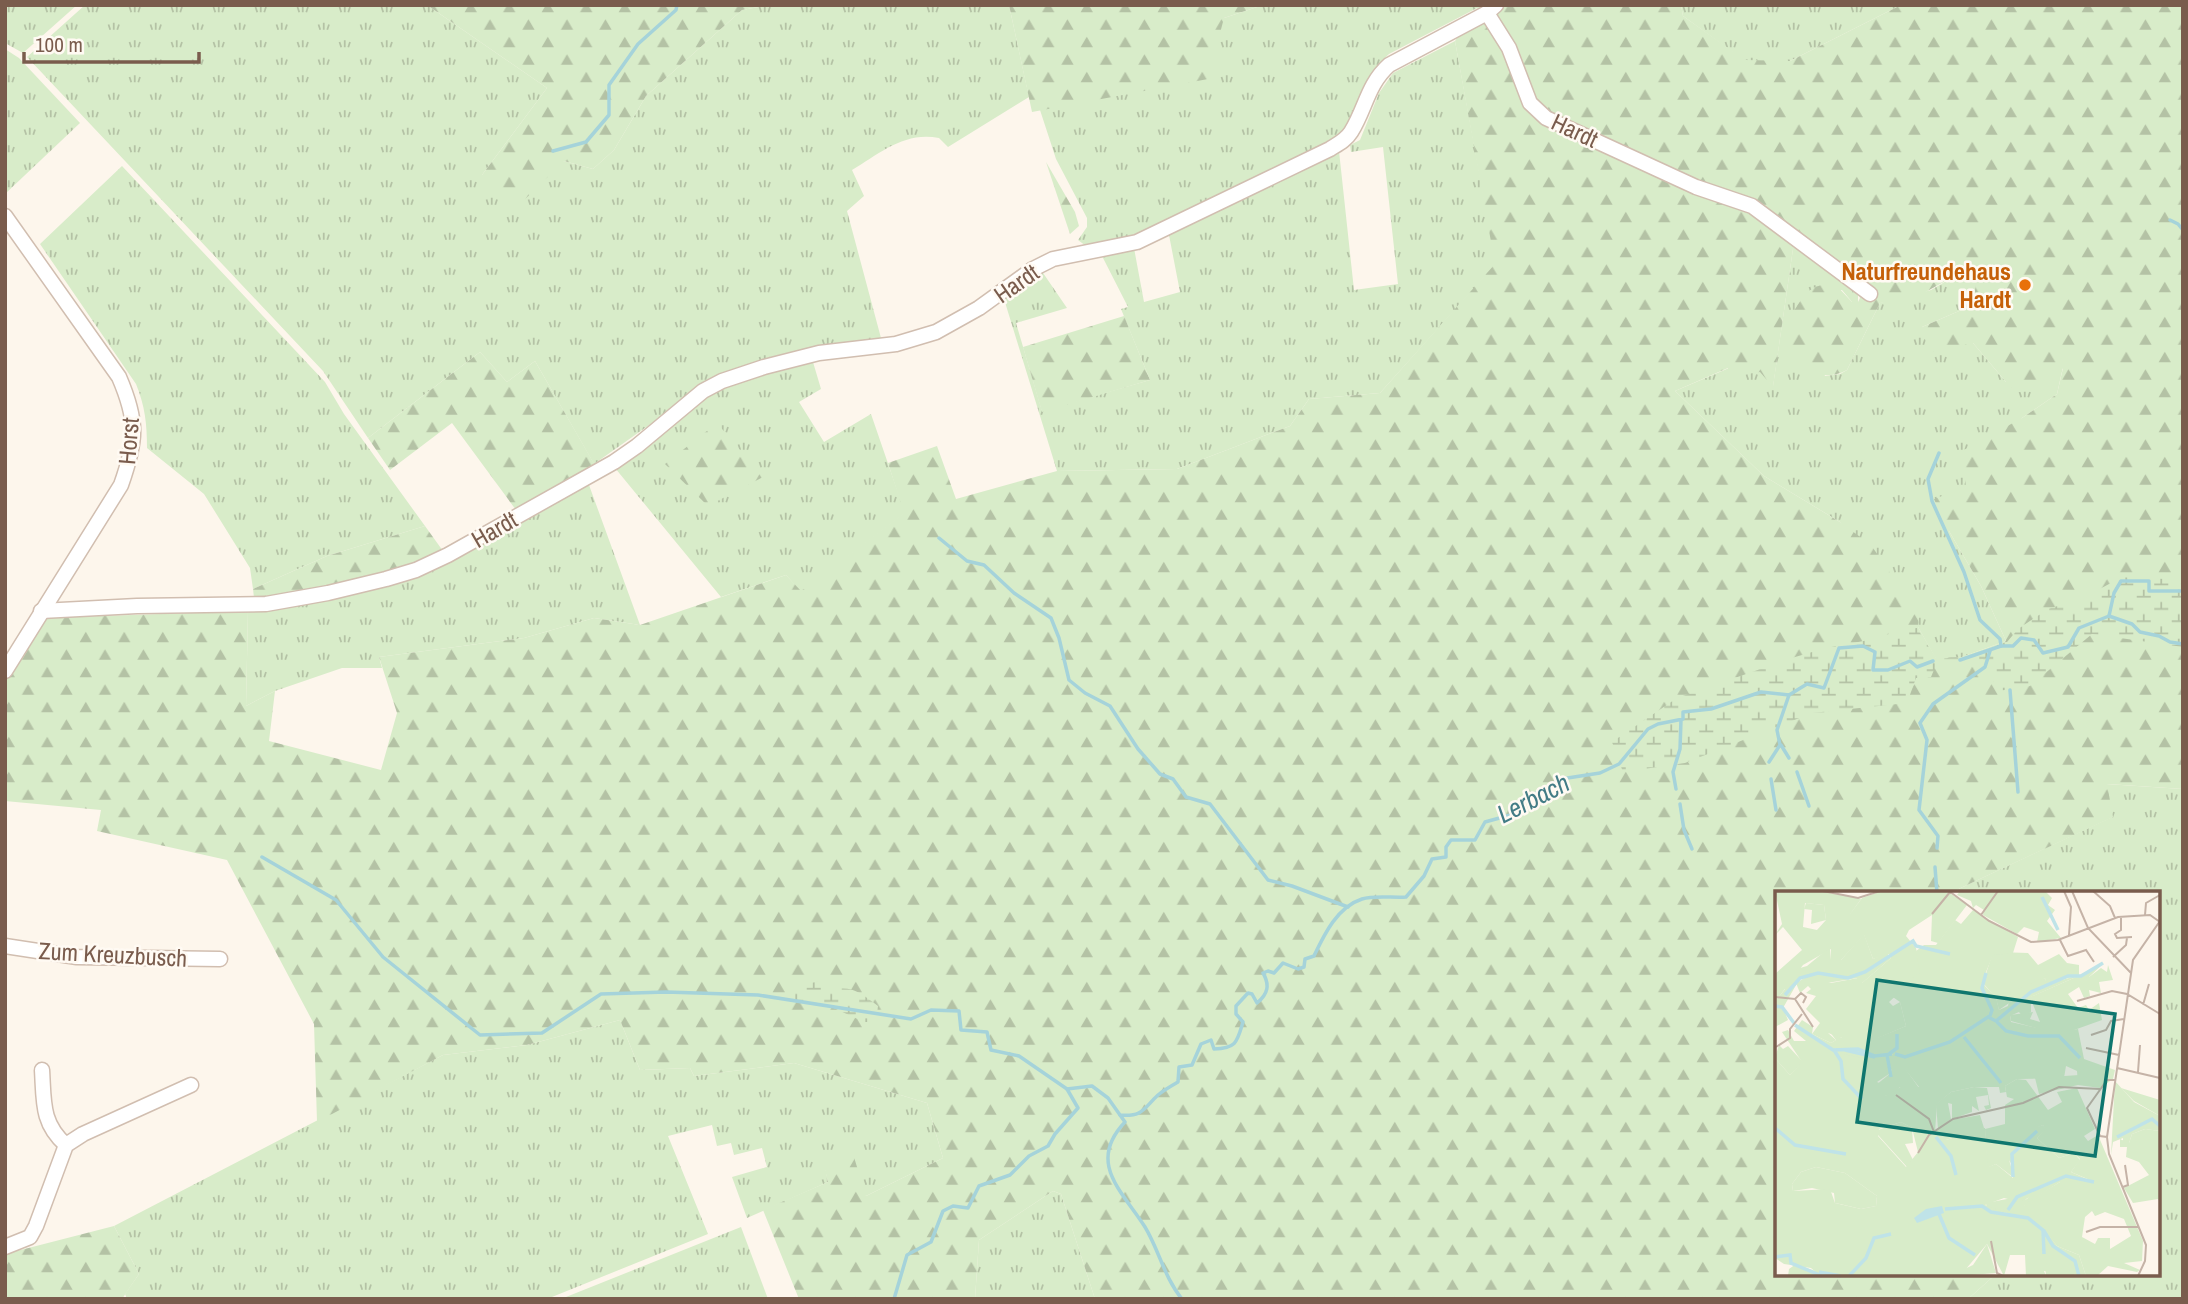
<svg xmlns="http://www.w3.org/2000/svg" width="2188" height="1304" font-family="'Archivo Narrow',sans-serif">
	<style>
		.grass { fill: url(#grass-tufts) }
		.forest { fill: url(#forest-firs); fill-rule: evenodd }
		.wetland { fill: url(#wetland-marsh) }
		.lines { fill: none; stroke-linecap: round; stroke-linejoin: round }
		.stream { stroke: #a5d3da; stroke-width: 3.5 }
		.minor-casing { stroke: #d1beb0; stroke-width: 17 }
		.minor { stroke: #fff; stroke-width: 14 }
		.food-dot { fill: #e8710a; stroke: #fffaf3; stroke-width: 2.5 }
		.labels { text-anchor: middle; dominant-baseline: central; stroke-width: 5; stroke-linejoin: round; paint-order: stroke }
		.street-label { font-size: 24px; fill: #7a5c4d; stroke: #fffaf3 }
		.food-label { font-size: 24px; font-weight: bold; fill: #c56008; stroke: #fffaf3; text-anchor: end }
		.water-label { font-size: 26px; font-style: italic; fill: #437c86; stroke: #fffaf3 }
		.inset-river { fill: none; stroke: #bfe3e8; stroke-width: 3.5 }
		.inset-road { fill: none; stroke: #c5b3a7; stroke-width: 2 }
		.view { fill: #0f766e; fill-opacity: 0.15; stroke: #0f766e; stroke-width: 3.5 }
		.inset-edge { fill: none; stroke: #7a5c4d; stroke-width: 3.5 }
	</style>
	<defs>
		<pattern id="grass-tufts" width="24" height="20" patternUnits="userSpaceOnUse" patternTransform="scale(1.75)"><rect width="24" height="20" fill="#d8ecc9"/><path d="M3 7l-1-3M5 7V3M7 7l1-3M15 17l-1-3M17 17v-4M19 17l1-3" fill="none" stroke="#b4c2a5"/></pattern>
		<pattern id="forest-firs" width="22" height="20" patternUnits="userSpaceOnUse" patternTransform="scale(1.75)"><rect width="22" height="20" fill="#d8ecc9"/><path d="M5 1l3.5 6h-7zM16 11l3.5 6h-7z" fill="#b4c2a5"/></pattern>
		<pattern id="wetland-marsh" width="20" height="14" patternUnits="userSpaceOnUse" patternTransform="scale(1.75)"><rect width="20" height="14" fill="#d8ecc9"/><path d="M1 5h8M5 5V1M11 12h8M15 12V8" fill="none" stroke="#b4c2a5"/></pattern>
	</defs>
	<rect width="100%" height="100%" fill="#fdf6ec"/>
	<g class="grass">
		<path d="M5,5H77L23,53L5,43Z"/>
		<path d="M85,5H427L547,88L482,175L564,161L593,169L614,150L646,96L742,10L769,5H1009L1029,97L948,147L939,138C905,131 880,153 852,170L864,196L847,211L881,338L834,345L720,375L594,464L535,361L507,382L480,352L368,438L323,371L27,57Z"/>
		<path d="M1263,5H1477L1479,7L1389,54C1362,77 1360,109 1340,138L1166,221L1130,236L1086,246L1078,240L1087,227V218L1056,159L1040,110L1224,18Z"/>
		<path d="M1681,5H1901L1790,61H1745L1683,16Z"/>
		<path d="M1455,41L1496,264L1380,393L1309,399L1290,426L1177,469L1057,471L1004,299L1041,270L1067,308L1016,323L1042,411L1150,380L1121,309L1128,307L1102,256L1134,248L1144,302L1180,292L1169,235L1339,151L1354,290L1398,284L1383,147L1351,152L1350,145L1360,140L1379,93L1393,73Z"/>
		<path d="M5,49L19,58L80,123L5,194Z"/>
		<path d="M122,166L325,382L344,414L425,526L327,556L253,589L250,568L204,494L147,448C147,424 145,406 136,384L40,244Z"/>
		<path d="M1794,242L1858,292V302H1852L1842,290H1811L1800,302L1825,376L1840,374L1847,370L1880,303L1931,290L1960,273L1979,267L1973,305L1922,327L1973,343L2006,382L2065,358L2057,394L2022,418L1966,487L1949,531L1981,586L2006,641L1962,657L1936,659L1918,627L1840,522L1764,476L1675,391L1729,368L1760,371L1773,386Z"/>
		<path d="M813,362L821,389L799,402L824,442L871,414L905,513L801,592L786,575L721,597L615,468C643,445 686,403 719,389C748,376 781,370 813,362Z"/>
		<path d="M589,485L640,625L594,618L524,638L379,657L382,668H342L275,691L246,706L248,611L414,574Z"/>
		<path d="M2106,784L2183,789V1299H1968L1996,1274H2158V893H1950L2112,817Z"/>
		<path d="M620,1020L640,1070L690,1068L694,1076L794,1063L927,1103L943,1158L866,1196L824,1161L828,1182L747,1218L732,1177L767,1167L762,1148L734,1155L731,1143L717,1146L712,1125L668,1136L708,1234L547,1299H127L125,1294L139,1274L114,1226L443,1055L527,1045Z"/>
		<path d="M1053,1191L1061,1194L1095,1299H975L979,1240Z"/>
		<path d="M741,1227L768,1299H561Z"/>
	</g>
	<g class="forest">
		<path d="M427,5H769L742,10L646,96L614,150L593,169L564,161L512,212L482,175L547,88Z"/>
		<path d="M1009,5H1263L1224,18L1208,79L1032,112Z"/>
		<path d="M1477,5H1681L1683,16L1745,60L1790,61L1901,5H2183V789L2107,784L2113,817L1950,893H1777V1274H1996L1968,1299H1095L1061,1194L1053,1191L979,1240L975,1299H799L763,1210L828,1182L823,1161L853,1154L866,1196L943,1158L927,1103L794,1063L694,1076L690,1068L640,1070L620,1020L527,1045L443,1055L317,1122L314,1024L227,860L97,831L101,810L5,801V682L43,618L248,611L246,706L275,691L269,741L381,770L397,713L379,657L524,638L594,618L640,625L786,575L801,591L904,513L888,463L937,446L956,499L1057,471L1177,469L1290,426L1309,399L1380,393L1495,264L1455,41L1478,8ZM1794,242L1858,292L1860,298L1858,302H1852L1836,285C1829,284 1822,284 1815,287C1801,294 1781,329 1785,344C1786,349 1790,354 1794,358C1809,374 1826,381 1847,370L1880,303L1911,300L1960,273L1978,268L1973,305L1922,327L1929,353L1973,343L2006,382L2017,392C2053,391 2042,391 2063,368L2057,394L2022,418L1962,451L1966,487L1934,499L1949,531L1981,586L2006,641L1962,657L1936,658L1918,627L1919,615L1871,545L1840,522L1764,476L1675,391L1728,368L1729,377L1760,372L1773,387Z"/>
		<path d="M1046,162L1075,212L1079,226L1070,234Z"/>
		<path d="M1124,316L1150,380L1042,412L1023,347Z"/>
		<path d="M480,352L507,382L535,361L596,467L516,510L452,423L390,470L368,438Z"/>
		<path d="M717,423L763,477L708,506L665,464Z"/>
		<path d="M425,526L443,551L384,574L297,594L254,598L253,589L327,556Z"/>
		<path d="M114,1226L139,1274L122,1299H5V1254Z"/>
	</g>
	<g class="wetland">
		<path d="M2122,577L2165,579L2183,585V647L2092,634L2030,686L1998,691L1983,659L1936,665L1931,677L1916,678L1907,703L1812,713L1685,763L1623,772L1612,742L1677,698L1795,657L1826,648L1885,637L1890,631L1917,628L1936,659L1962,657L2007,642L2018,629L2048,609L2083,598Z"/>
		<path d="M824,981L825,991C852,985 856,990 878,1006L876,1022H864L823,1003L790,1001L786,992L810,983Z"/>
	</g>
	<g class="lines">
		<g class="stream">
			<path d="M553,151L586,142L609,115V85L638,44L676,10L677,5"/>
			<path d="M2170,220L2178,224L2183,230"/>
			<path d="M1939,453L1928,479L1932,501L1964,572L1980,620L2000,639L2001,646"/>
			<path d="M939,538L967,561L984,565L1014,593L1051,618L1059,638L1069,680L1085,693L1110,706L1138,749L1160,774L1173,779L1186,797L1210,804L1268,880L1292,886L1348,907"/>
			<path d="M2109,616L2114,593L2121,581H2149V591H2183"/>
			<path d="M1960,660L2001,646H2013L2021,638L2034,640L2043,653L2068,647L2079,628L2109,616L2132,624L2140,632L2159,636L2170,642L2183,644"/>
			<path d="M2010,690L2018,792"/>
			<path d="M1781,745L1789,758"/>
			<path d="M1769,762L1780,745L1777,730L1789,695"/>
			<path d="M1797,772L1809,806"/>
			<path d="M1771,779L1776,810"/>
			<path d="M1676,789L1673,772L1680,749L1681,720"/>
			<path d="M1680,804L1684,830L1692,849"/>
			<path d="M1937,848L1938,836L1919,810L1927,740L1920,723L1933,704L1985,667L1990,651"/>
			<path d="M262,857L336,900L383,957L480,1035L542,1033L601,994L666,992L758,995L911,1019L931,1010L959,1011L961,1030L987,1032L991,1050L1019,1056L1067,1089"/>
			<path d="M1935,867L1937,893"/>
			<path d="M1120,1115L1125,1122C1086,1163 1123,1192 1145,1227C1159,1250 1164,1277 1182,1299"/>
			<path d="M894,1299L907,1255L931,1242L943,1211L953,1206L968,1208L979,1186L1010,1175L1029,1156L1048,1146L1055,1134L1078,1108L1067,1089L1092,1086L1108,1098L1120,1115C1143,1117 1143,1109 1158,1095C1164,1090 1171,1086 1178,1082L1179,1067L1192,1065L1201,1044L1211,1040L1214,1049C1237,1048 1237,1042 1243,1022L1236,1014V1006L1248,993L1252,994L1257,1003C1268,994 1270,985 1263,973L1268,971L1274,973L1283,963L1298,969L1304,967L1305,959L1314,956C1324,935 1337,907 1362,899C1374,895 1393,898 1406,897L1424,876L1432,859L1446,857V847L1451,840H1475L1485,822L1514,814L1529,797L1561,779L1600,773L1619,764L1648,729L1658,724L1683,719V712L1711,709L1761,692L1789,695L1807,684L1824,688L1839,648L1863,646L1875,652L1873,670H1888L1910,661L1917,667L1933,661"/>
		</g>
		<g class="minor-casing">
			<g id="minor">
				<path d="M1487,13L1509,48L1530,103L1546,118L1696,187L1752,206L1870,294"/>
				<path d="M5,216L119,377C138,421 137,440 121,485L5,671"/>
				<path d="M41,611L137,606L266,604L328,593L386,579L416,570L448,555L614,462L637,446L703,391L722,381L764,367L819,353L896,344L936,332L979,308L1033,269L1053,259L1137,242L1330,149C1338,144 1346,140 1351,132C1366,108 1367,85 1389,65L1487,13L1496,5"/>
				<path d="M5,946L77,957L220,959"/>
				<path d="M42,1070C44,1101 41,1123 66,1145"/>
				<path d="M5,1247L30,1237L36,1226L66,1145L83,1134L191,1085"/>
			</g>
		</g>
		<use href="#minor" class="minor"/>
	</g>
	<circle class="food-dot" cx="2025" cy="285" r="7"/>
	<g class="labels">
		<g class="street-label">
			<text transform="translate(1575 130) rotate(25)">Hardt</text>
			<text transform="translate(1016 283) rotate(-35)">Hardt</text>
			<text transform="translate(128 441) rotate(-85)">Horst</text>
			<text transform="translate(494 529) rotate(-30)">Hardt</text>
			<text transform="translate(113 954) rotate(3)">Zum Kreuzbusch</text>
		</g>
		<g class="food-label">
			<text x="2011" y="271">Naturfreundehaus<tspan x="2011" dy="28">Hardt</tspan></text>
		</g>
		<g class="water-label">
			<text transform="translate(1533 798) rotate(-27)">Lerbach</text>
		</g>
	</g>
	<g transform="translate(1775 891)">
		<rect width="385" height="385" fill="#fdf6ec"/>
		<path d="M0,0H45L86,8L73,26L87,7L107,0H172L192,14L163,52L156,50L157,24L134,39L131,45L141,57L146,82L114,111L118,115L125,111L131,135L103,147H67L53,142L61,149L56,152L37,143L45,132L31,118L41,105L31,102L36,98L33,95L25,102L21,92L33,85L56,92L83,87L87,92L116,67L114,63L98,68L89,44L66,69H55L56,58L28,74L0,111V83L27,59L8,36L0,44L7,33ZM30,12L49,14L51,29L42,39L28,36ZM185,0H270L277,7L273,14L280,19L272,30L286,47L262,51L264,41L249,36L242,43L208,24L209,19L201,14L198,17L196,10L182,4ZM223,61L253,62L263,74L284,63L292,72L304,74V84L271,93L270,87L224,119L221,107L208,92L217,64ZM333,74L338,89L324,91L326,102L314,99L315,105L309,107L304,96L293,103L303,117L311,114L314,119L324,112L327,129L288,143L268,144L261,137L236,130L235,124L258,121L255,128L265,131L255,106L301,86H314L326,77L332,81ZM4,154L8,158L13,155L28,171L15,184L0,167ZM120,163L144,197L129,211L125,196L120,203L109,205L111,197L101,194L117,181L112,164ZM304,184L303,194L264,203L260,187ZM242,188L251,189L273,219L287,211L282,201L302,197L320,238L309,245L313,250L323,244L368,350L367,370L349,372L365,379L362,381L333,375L322,385H311L304,364L282,355L248,313L285,291L315,289L296,281L305,268L299,262L284,267L262,247L270,238L268,234L256,239L232,261L239,287L221,273L212,277L210,238L230,233V214L239,208L232,206L230,195ZM317,320L320,325L330,321L349,328L356,345L335,358V347H323L320,353L307,346L310,326ZM199,196L212,197L216,217L211,219L209,215L214,214L213,204L201,206L204,220L197,215V221L177,228V213L173,212L176,228L163,238L161,213L176,201ZM346,197L385,209V225L359,210ZM205,224L209,237L171,249H165L159,241L176,229ZM126,231L137,237L138,252L130,253L138,269L132,276L103,244V239ZM370,238L385,240V311L383,308L358,312L349,297L374,284L364,271L351,266L352,256H345V248L354,252L357,243ZM41,276L70,282L102,305L101,315L86,318L65,313L60,312L59,302L37,297L18,300L17,293L26,281ZM237,288L238,297L259,299L257,304L231,322L212,317L211,312L237,307Z" fill="#d8ecc9" fill-rule="evenodd"/>
		<path d="M31,12L49,14L51,29L36,33L37,19L29,18ZM198,19L243,46L238,62L218,64L211,81L208,93L221,106L224,119L233,115L236,100L270,87L272,93L305,84L329,72L314,86H301L256,106V121L248,126L244,121L235,125L236,131L267,138L269,144L303,138L309,168L340,179L338,188L325,197L303,194L302,180L291,175L289,187L242,188L230,195L231,201L225,202L224,196H199L176,201L162,213L160,241L164,249H171L187,244L190,238L210,237L213,276L221,273L238,287V275L226,258L258,237L268,234L271,238L262,247L284,267L299,262L305,269L296,281L321,292L312,298L304,291H285L249,314L267,323L265,332L282,355L304,364L311,385L269,380L271,385H251L250,364H235L229,385L212,353L185,385H45L36,377L9,373L0,367V167L15,184L27,171L7,141L13,139L19,150H31L19,140L27,129L38,136L37,143L56,152L61,149L54,140L67,147H102L131,135L125,111L112,102L145,82L141,60L149,54H161L180,29L186,33ZM118,163L144,196H133L131,200L126,196L110,205L116,197L102,191L117,181L112,165ZM126,231L137,237L143,261L131,276L103,245L104,238ZM41,276L70,282L102,305L101,315L86,318L60,312L55,298L18,300L17,293L26,281ZM245,300H258L252,308L237,312L231,322L210,314L229,307L237,309ZM89,43L98,68L112,62L116,67L86,93L82,87L40,94L33,85L25,87L8,117L13,129L0,136V111L10,98L11,81L32,75L55,56V69H66ZM340,190L359,211L385,225V240L370,238L357,243L354,252H348V247L338,251L336,264Z" fill="#d8ecc9" fill-rule="evenodd"/>
		<path d="M148,156L156,159L124,167L117,163L98,169L68,163L71,157L102,164Z" fill="#d8ecc9"/>
		<path d="M284,359L301,371L299,385H271L270,375Z" fill="#d8ecc9"/>
		<path d="M212,353L221,382L185,385L183,381L198,374ZM21,373L40,380L44,385H13L14,378Z" fill="#d8ecc9"/>
		<path d="M167,315L169,322L142,332L139,327L151,318Z" fill="#bfe3e8"/>
		<path class="inset-river" d="M267,6L283,39M211,82L207,97L217,119L215,125M10,104L25,87L43,82L73,87L90,81L138,50L141,55L175,63M0,115L7,116L19,132M222,131L231,140L253,145H284L305,167M20,134L58,159L83,158L100,165L117,163M189,146L226,192M59,159L66,170L68,188L87,208M70,159L100,166M114,163L122,157V143M120,163L130,166L175,151L213,126L221,130L256,101L293,85H306L328,72M112,164L116,186M0,237L20,254L71,263M161,246L176,265L181,284M342,246L377,228L385,235M238,286L237,263L262,240M170,318L207,315L216,321L253,327L269,340L278,355L300,370L304,385M233,319L242,306L291,285L319,291M164,323L174,347L200,364M268,339L269,363M0,366L15,364L16,372L47,385M44,381L66,385M74,385L91,367L99,347L116,343"/>
		<path class="inset-road" d="M48,0L83,7L105,0M174,0L214,30L256,51L283,49L343,26L375,24L385,31M289,0L296,16L294,44M297,0L313,37L356,82M318,0L335,15L340,27M157,23L175,1M206,24L223,0M370,24L371,12L385,4M346,26V39L340,43L342,47L357,46M285,49L293,65L311,59L319,71M338,66L351,54L352,47M0,106L20,108L26,102L31,106L28,112M20,108L38,136M302,110L337,100L352,103L385,123M368,114L374,93M316,144L331,139L336,130L349,128M1,156L15,147V138L27,123M311,157L344,164M342,177L385,187M363,181L365,154M121,204L154,228L159,241M332,246L325,245L312,217L332,189H340M143,262L154,244L178,228L248,212L284,196L325,198M348,296L353,294L350,274M311,341L325,336H364M216,350L222,382L228,385M363,385L370,370L371,354L334,263L332,246L358,69L385,30"/>
		<path class="view" d="M102,89L340,123L320,265L82,231Z"/>
		<rect width="385" height="385" class="inset-edge"/>
	</g>
	<rect width="2188" height="1304" fill="none" stroke="#7a5c4d" stroke-width="14"/>
	<path d="M24 52v10h175v-10" fill="none" stroke="#7a5c4d" stroke-width="3.5"/>
	<text x="35" y="52" font-size="21" fill="#7a5c4d" stroke="#fffaf3" stroke-width="5" paint-order="stroke">100 m</text>
</svg>
